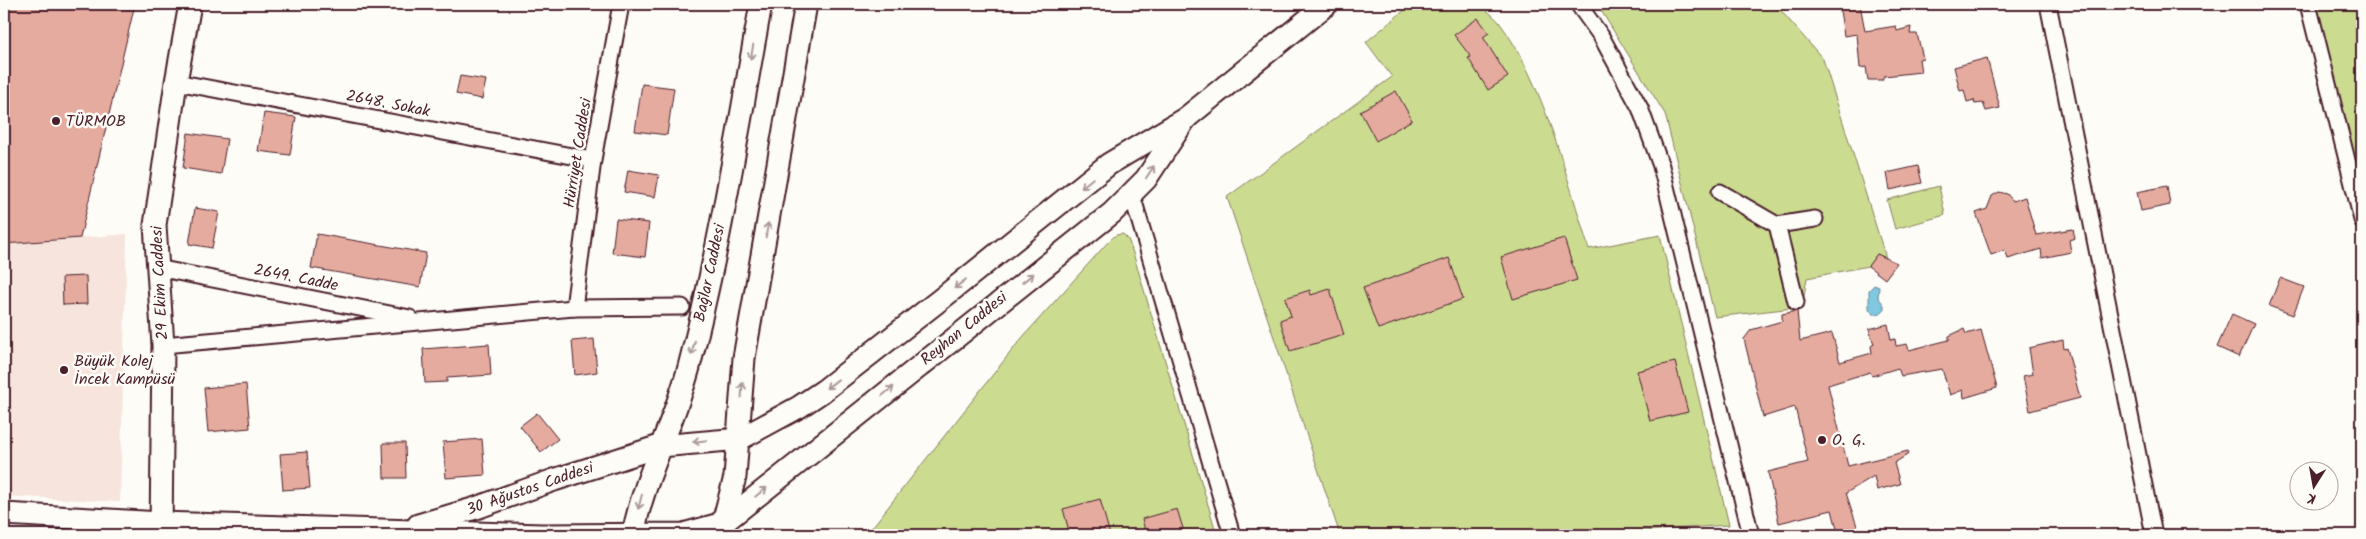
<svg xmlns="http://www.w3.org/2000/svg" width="2366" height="539" font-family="Kalam,sans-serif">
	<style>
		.built { fill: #f6e4dd }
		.green { fill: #cbdc91; stroke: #8a7e5e }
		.water { fill: #7fc8df; stroke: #6a8497 }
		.building { fill: #e5ab9f; stroke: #4a1f2b }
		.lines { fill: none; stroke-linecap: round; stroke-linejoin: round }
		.street-casing { stroke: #4a1f2b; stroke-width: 19 }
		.secondary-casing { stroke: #4a1f2b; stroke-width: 25 }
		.street { stroke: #fdfcf7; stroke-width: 15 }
		.secondary { stroke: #fdfcf7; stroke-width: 21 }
		.oneway { stroke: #ac999b }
		.poi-dot { fill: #4a1f2b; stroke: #fdfcf7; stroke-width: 2 }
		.labels { text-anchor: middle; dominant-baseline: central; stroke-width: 5; stroke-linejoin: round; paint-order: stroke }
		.street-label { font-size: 16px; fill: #4a1f2b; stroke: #fdfcf7 }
		.poi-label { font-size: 16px; fill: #4a1f2b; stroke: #fdfcf7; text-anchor: start }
	</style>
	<rect width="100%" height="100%" fill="#fdfcf7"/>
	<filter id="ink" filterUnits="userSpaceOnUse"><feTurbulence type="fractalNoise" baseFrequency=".02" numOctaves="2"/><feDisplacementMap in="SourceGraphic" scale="10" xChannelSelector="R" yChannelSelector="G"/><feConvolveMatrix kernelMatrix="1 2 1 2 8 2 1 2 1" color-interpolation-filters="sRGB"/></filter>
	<g filter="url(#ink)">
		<path class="built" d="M127,234L120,502L4,496V244Z"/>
		<g class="green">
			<path d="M1412,4H1479C1486,10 1493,15 1499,22C1544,82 1566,177 1589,249L1660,235L1729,525L1586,535H1340L1227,197L1392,77L1366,42Z"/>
			<path d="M1597,4H1779L1782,12L1823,59L1886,258L1877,254L1868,266L1807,278L1802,307L1715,317L1665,114Z"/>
			<path d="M2316,4H2362V187Z"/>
			<path d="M1939,186L1945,215L1895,229L1887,200Z"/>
			<path d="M1123,234L1128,239L1133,253L1217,535H866L1021,339L1109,241L1116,235Z"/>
		</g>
		<path class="water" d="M1874,285L1879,287L1878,297L1884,305V310L1879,314H1873L1869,309V290Z"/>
		<g class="building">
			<path d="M4,4H135L80,238L4,244Z"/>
			<path d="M1839,4H1860L1865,31L1896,26L1897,31L1911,27L1910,34H1917L1923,58L1919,59L1921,72L1884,76L1882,80H1868L1866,67L1860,68L1857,34L1844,36Z"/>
			<path d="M1478,18L1489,33L1483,37L1508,77L1488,90L1468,58L1471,57L1454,35Z"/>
			<path d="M1987,58L2000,108L1986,111L1983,103L1975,104L1974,100L1967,102L1964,90L1960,91L1954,67Z"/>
			<path d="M460,76L486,80L482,99L456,94Z"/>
			<path d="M642,84L674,88L667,135L635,131Z"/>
			<path d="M1396,91L1412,120L1376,141L1360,111Z"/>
			<path d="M264,113L296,117L290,155L258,151Z"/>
			<path d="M188,133L227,139L221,174L183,168Z"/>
			<path d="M1918,166L1922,183L1890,190L1887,173Z"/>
			<path d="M628,170L659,175L655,197L624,192Z"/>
			<path d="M2167,186L2170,205L2141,211L2137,192Z"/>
			<path d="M1999,192L2007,194L2013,201L2025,197L2036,235L2073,229L2075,238L2069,240L2071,252L2042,258L2041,249L2008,259L2005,250L1991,255L1976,213L1987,209L1992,196Z"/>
			<path d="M195,208L219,212L212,248L189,244Z"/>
			<path d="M616,219L649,223L645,257L612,253Z"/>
			<path d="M317,234L426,253L420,287L311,268Z"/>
			<path d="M1564,238L1577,280L1513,299L1501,257Z"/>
			<path d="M1877,254L1897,263L1885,279L1868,266Z"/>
			<path d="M1449,258L1463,299L1378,329L1363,288Z"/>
			<path d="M86,276L87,304L63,305L62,277Z"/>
			<path d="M2280,278L2304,287L2293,315L2269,306Z"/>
			<path d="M1330,289L1344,335L1290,351L1280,320L1291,316L1285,298L1310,290L1311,295Z"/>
			<path d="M1797,311L1800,341L1832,333L1840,362L1872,353L1871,346L1874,344L1869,329L1888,324L1891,340L1895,339L1896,346L1907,344L1909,350L1949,340V336L1964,329L1966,334L1981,330L1997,388L1964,398L1963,390L1950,395L1942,369L1901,376L1898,368L1872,376L1870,372L1828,385L1848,466L1908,451L1909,454L1894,463L1900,484L1877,490L1874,476L1846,493L1858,529L1838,533L1832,510L1779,523L1768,472L1808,462L1795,407L1763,417L1744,339L1751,330L1782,321V314Z"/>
			<path d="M2232,314L2254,324L2239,357L2217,347Z"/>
			<path d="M594,339L597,372L575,375L572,341Z"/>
			<path d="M2063,340L2064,349L2067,348L2080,398L2030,411L2023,376L2033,374L2029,348Z"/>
			<path d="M489,344L491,375L447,378V382L425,383L423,349Z"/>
			<path d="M1675,362L1688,412L1650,421L1637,371Z"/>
			<path d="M246,384L250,428L208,432L204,388Z"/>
			<path d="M537,413L558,439L541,452L520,426Z"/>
			<path d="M482,439L485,475L446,478L443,442Z"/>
			<path d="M383,443H405L406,478H384Z"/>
			<path d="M307,452L310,488L283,490L280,454Z"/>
			<path d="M1100,499L1110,535H1070L1063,509Z"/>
			<path d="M1177,509L1185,535H1146L1142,519Z"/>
		</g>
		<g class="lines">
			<g class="street-casing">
				<g id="street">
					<path d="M1578,4L1601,36L1640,108L1661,166L1751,535"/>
					<path d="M2048,4L2154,535"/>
					<path d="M2308,4L2362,220"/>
					<path d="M176,82L593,160"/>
					<path d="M1720,192L1777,225L1796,302"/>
					<path d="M1132,195L1232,535"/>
					<path d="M1777,225L1815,219"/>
					<path d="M157,268L410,318"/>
					<path d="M574,308L593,160L621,4"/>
					<path d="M163,345L574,308L682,307"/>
				</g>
			</g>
			<g class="secondary-casing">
				<g id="secondary">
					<path d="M4,514L161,523L542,535L683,534L723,523L1112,213L1146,179L1186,118"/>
					<path d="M418,525L476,508L554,480L660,446L740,439L799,407L823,391L941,299L1109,164L1186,118L1327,4"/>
					<path d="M722,526L735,477L744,358L806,4"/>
					<path d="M161,535L163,345L155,225L176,82L190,4"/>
					<path d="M633,535C644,476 674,424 689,367C720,247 739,125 761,4"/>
				</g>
			</g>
			<use href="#street" class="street"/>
			<use href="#secondary" class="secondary"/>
		</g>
		<defs><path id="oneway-shaft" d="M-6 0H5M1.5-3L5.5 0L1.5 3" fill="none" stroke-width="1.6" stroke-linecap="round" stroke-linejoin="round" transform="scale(1.25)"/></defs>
		<g class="oneway">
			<use href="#oneway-shaft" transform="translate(752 52) rotate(100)"/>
			<use href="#oneway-shaft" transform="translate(1150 172) rotate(-57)"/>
			<use href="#oneway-shaft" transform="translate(1087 183) rotate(141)"/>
			<use href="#oneway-shaft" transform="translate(767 230) rotate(-80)"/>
			<use href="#oneway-shaft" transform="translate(1028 278) rotate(-38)"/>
			<use href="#oneway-shaft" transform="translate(960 284) rotate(142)"/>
			<use href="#oneway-shaft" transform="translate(693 348) rotate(105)"/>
			<use href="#oneway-shaft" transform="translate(832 384) rotate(142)"/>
			<use href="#oneway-shaft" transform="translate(742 390) rotate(-87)"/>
			<use href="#oneway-shaft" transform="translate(888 391) rotate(-39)"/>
			<use href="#oneway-shaft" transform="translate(700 441) rotate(174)"/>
			<use href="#oneway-shaft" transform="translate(761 492) rotate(-39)"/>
			<use href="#oneway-shaft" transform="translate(640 502) rotate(105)"/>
		</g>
	</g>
	<g class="poi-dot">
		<circle cx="56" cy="121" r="5"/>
		<circle cx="64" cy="370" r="5"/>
		<circle cx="1822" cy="440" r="5"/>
	</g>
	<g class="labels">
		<g class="street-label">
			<text transform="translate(388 104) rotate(11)">2648. Sokak</text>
			<text transform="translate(578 153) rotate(-81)">Hürriyet Caddesi</text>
			<text transform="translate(710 273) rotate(-78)">Bağlar Caddesi</text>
			<text transform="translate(296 278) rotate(11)">2649. Cadde</text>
			<text transform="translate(160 283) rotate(-93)">29 Ekim Caddesi</text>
			<text transform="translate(964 329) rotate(-39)">Reyhan Caddesi</text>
			<text transform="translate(530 489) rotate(-19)">30 Ağustos Caddesi</text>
		</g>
		<g class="poi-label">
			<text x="66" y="121">TÜRMOB</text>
			<text x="74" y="361">Büyük Kolej<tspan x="74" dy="18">İncek Kampüsü</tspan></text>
			<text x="1832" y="440">O. G.</text>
		</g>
	</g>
	<rect width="2366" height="539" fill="none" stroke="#fdfcf7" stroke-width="20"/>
	<rect x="10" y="10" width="2346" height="519" fill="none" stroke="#4a1f2b" stroke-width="2" filter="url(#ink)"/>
	<g transform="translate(2314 486) rotate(191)"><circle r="24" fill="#fdfcf7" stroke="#b5a4a5"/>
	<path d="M0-4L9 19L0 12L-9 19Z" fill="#4a1f2b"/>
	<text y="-8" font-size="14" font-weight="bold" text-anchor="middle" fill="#4a1f2b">K</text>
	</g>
</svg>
